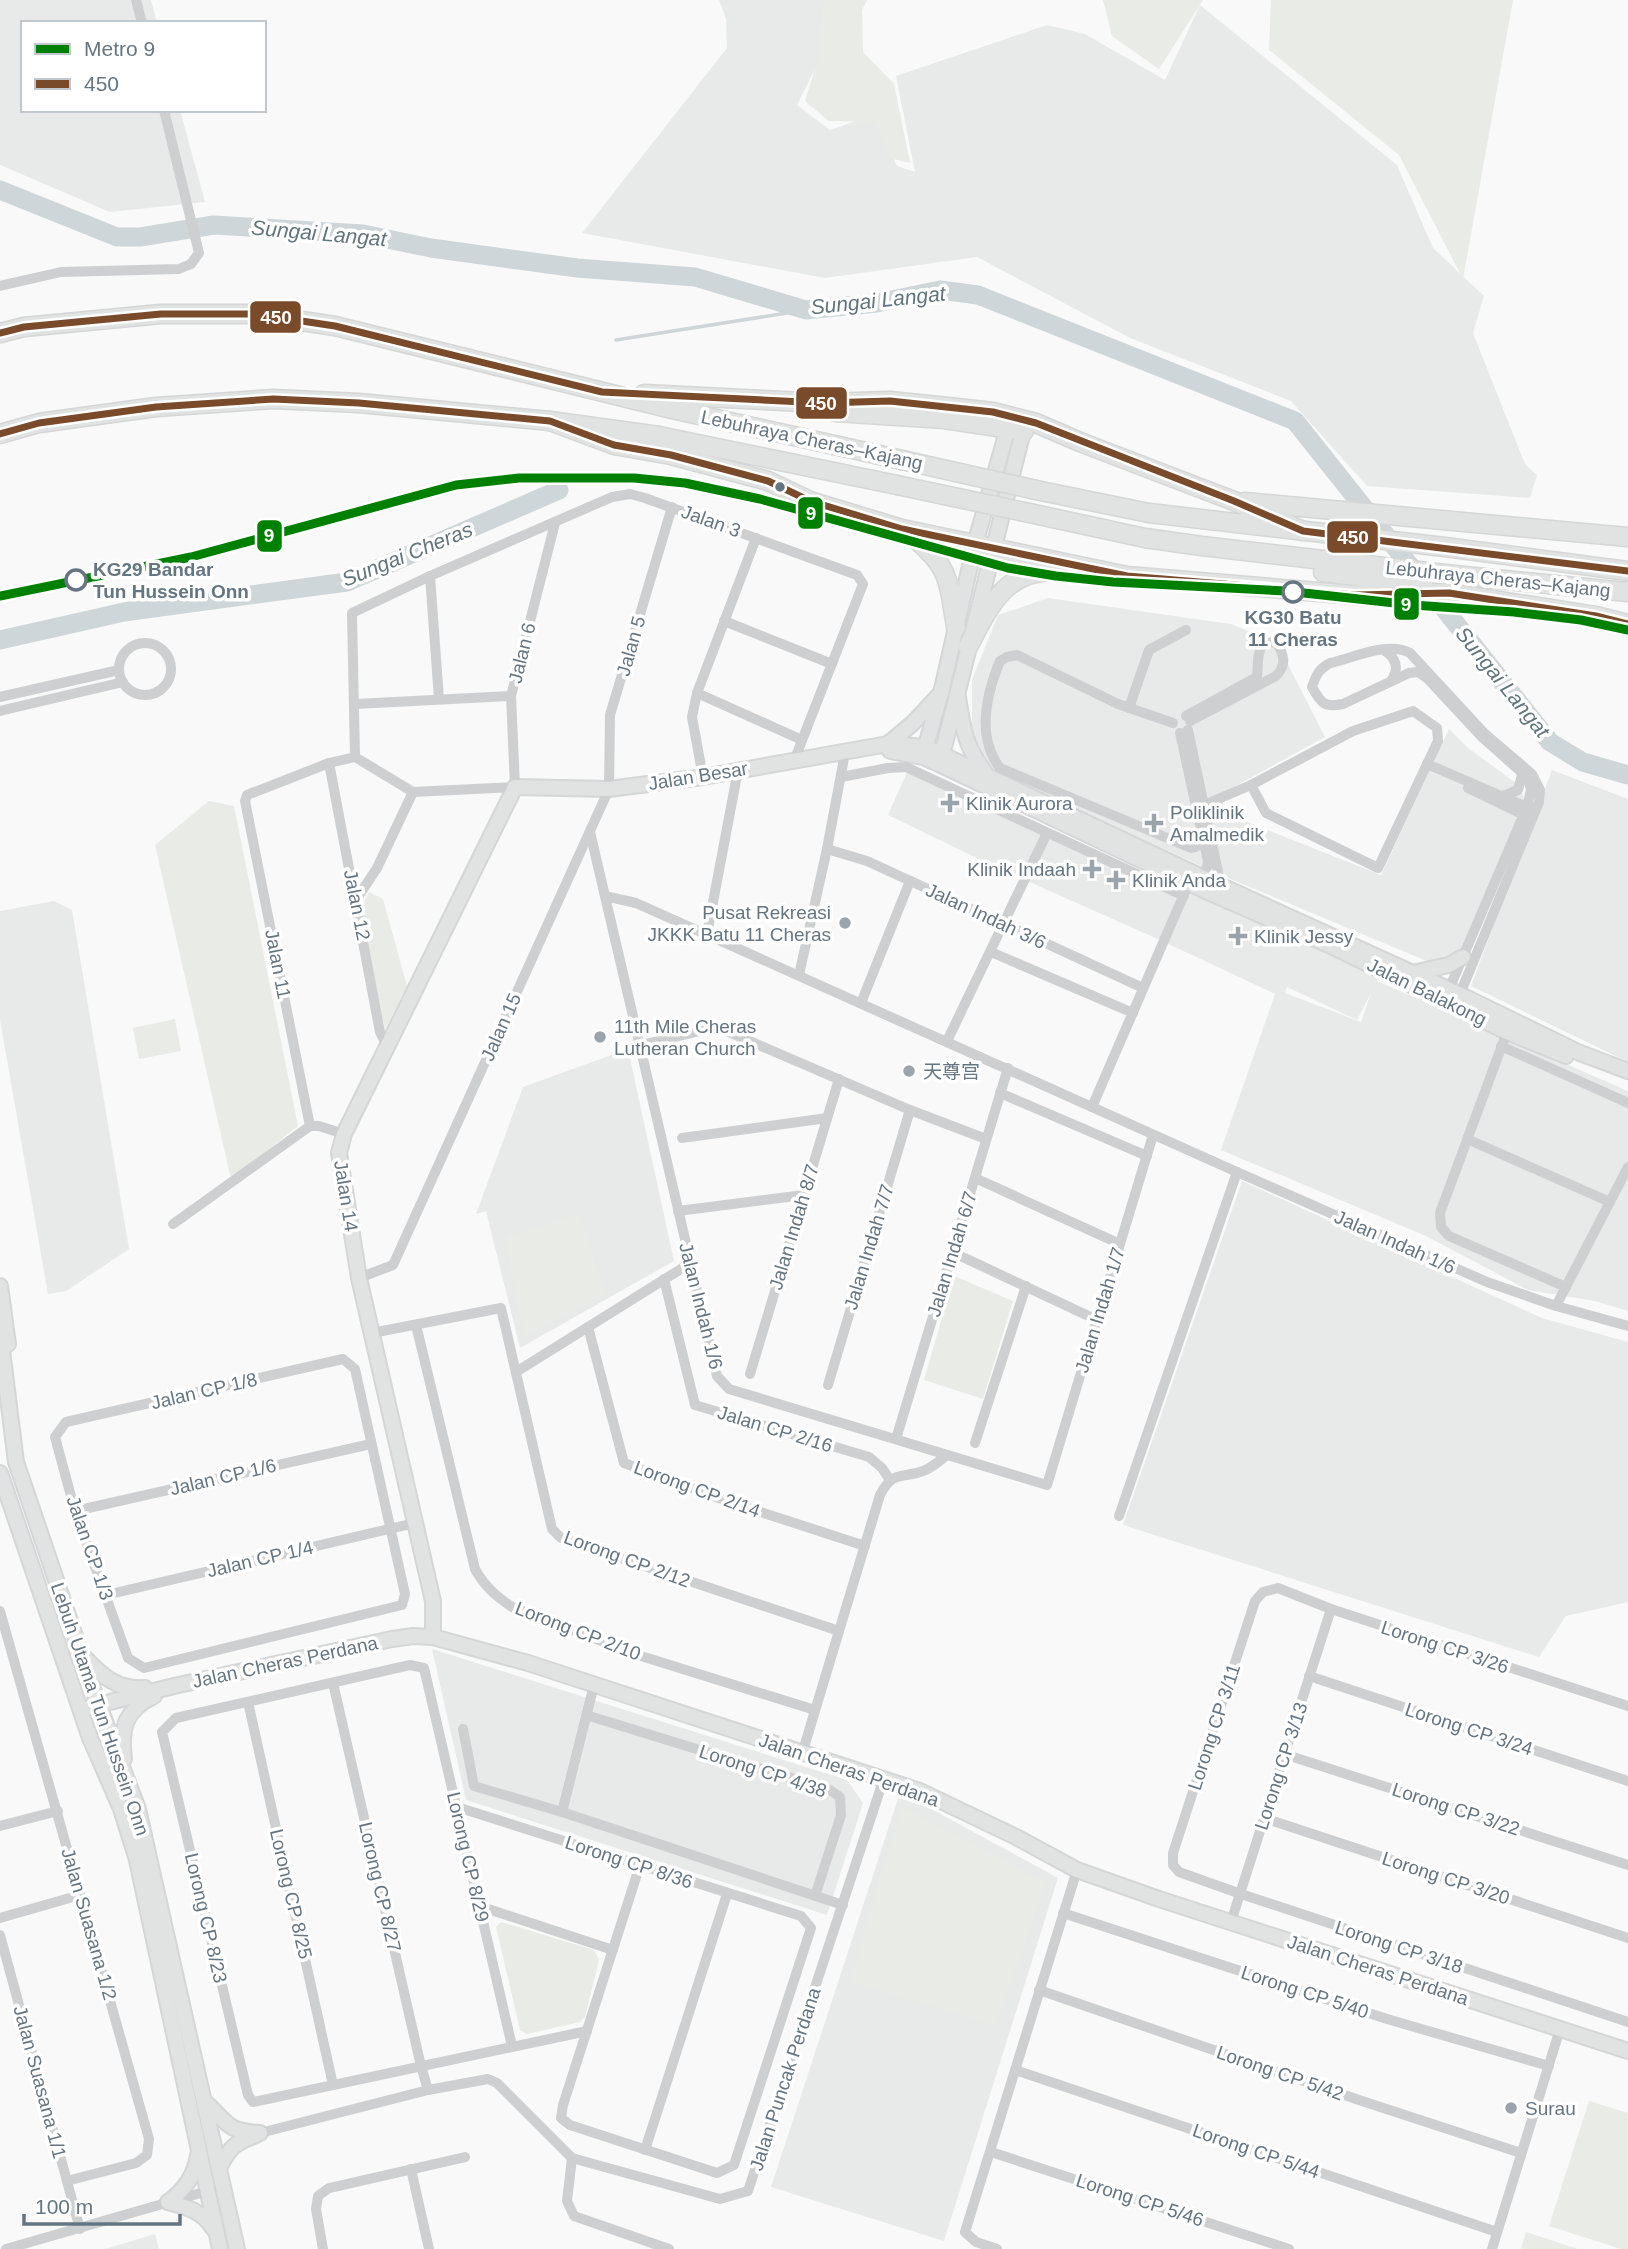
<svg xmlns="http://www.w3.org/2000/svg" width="1628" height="2249" font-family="Arial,'Noto Sans SC',sans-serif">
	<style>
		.built { fill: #e8e9e9; fill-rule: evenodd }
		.green { fill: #e8ebe6 }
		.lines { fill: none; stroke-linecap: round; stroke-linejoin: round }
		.stream { stroke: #ced6d9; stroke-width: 3.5 }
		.river { stroke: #ced6d9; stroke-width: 19 }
		.secondary-casing { stroke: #d5d6d7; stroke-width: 18 }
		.highway-casing { stroke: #d5d6d6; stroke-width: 21 }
		.street { stroke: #cecfd0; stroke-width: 10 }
		.secondary { stroke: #e1e2e2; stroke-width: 14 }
		.highway { stroke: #e1e2e2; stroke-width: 18 }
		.highway-bridge-casing { stroke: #d5d6d6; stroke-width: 21; stroke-linecap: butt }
		.highway-bridge { stroke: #e1e2e2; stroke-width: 18 }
		.bus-1-casing { stroke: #fff; stroke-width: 12 }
		.bus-1 { stroke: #7a4b2a; stroke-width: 7 }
		.metro-1-casing { stroke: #fff; stroke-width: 14 }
		.metro-1 { stroke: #008000; stroke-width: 9 }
		.bus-dot { fill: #657683; stroke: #fff; stroke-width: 2.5 }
		.stop-dot { fill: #fff; stroke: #657683; stroke-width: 3.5 }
		.poi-dot { fill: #99a4ac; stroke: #fff; stroke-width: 2.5 }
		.labels { text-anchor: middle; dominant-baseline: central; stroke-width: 7; stroke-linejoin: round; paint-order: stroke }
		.street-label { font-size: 19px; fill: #657683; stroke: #fff }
		.stop-label { font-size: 19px; font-weight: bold; fill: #657683; stroke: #fff; text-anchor: start }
		.poi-label { font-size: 19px; fill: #657683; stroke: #fff; text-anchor: start }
		.water-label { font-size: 21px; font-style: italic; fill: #60757c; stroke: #fff }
		.line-badge { stroke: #fff; stroke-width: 2.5 }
		.badge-label { font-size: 19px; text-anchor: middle; font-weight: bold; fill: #fff }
	</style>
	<rect width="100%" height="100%" fill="#f9f9f9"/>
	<g class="built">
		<path d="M0,0H151L157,23H23V110H180L205,202L110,212L0,165Z"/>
		<path d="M719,0H824L820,59L797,105L830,130L874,115L897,166L915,172L896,76L1047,25L1085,34L1165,80L1200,5L1397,165L1433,248L1484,296L1473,333L1525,464L1537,475L1530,498L1367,486L1291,401L1130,338L977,257L825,278L582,233L727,48L726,19Z"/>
		<path d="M1048,598L1231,624L1277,643L1325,737L1221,794L1225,813L1381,875L1449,729L1468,748L1520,786L1525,801L1464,953L1439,963L1429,962L1221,875L996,772L972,739V680L998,615Z"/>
		<path d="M1552,770L1628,799V1062L1471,986Z"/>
		<path d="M907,772L1186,900L1190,891L1378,976L1377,981L1628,1091V1311L1595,1301L1528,1290L1426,1236L1221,1150L1275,994L1160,940L987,863L888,815ZM1287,987L1357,1020L1371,993L1361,1022L1285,993Z"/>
		<path d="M54,901L72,910L129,1249L66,1291L48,1294L0,1020V911Z"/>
		<path d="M628,1049L674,1261L520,1348L486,1211L476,1214L523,1087Z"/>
		<path d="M1242,1181L1542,1318L1628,1342V1602L1566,1616L1539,1657L1123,1525Z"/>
		<path d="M432,1649L847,1780L863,1803L827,1915L466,1800Z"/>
		<path d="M899,1796L924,1805L1058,1878L944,2241L771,2187Z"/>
		<path d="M155,2234L159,2249H105Z"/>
	</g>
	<g class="green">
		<path d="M823,0H867L862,10L863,52L894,84L910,163L889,158L874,122L829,121L805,101L818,59Z"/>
		<path d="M1103,0H1203L1159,69L1112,36Z"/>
		<path d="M1271,0H1513L1463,279L1399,155L1269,50Z"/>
		<path d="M209,801L234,806L298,1126L231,1179L155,845Z"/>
		<path d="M369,892L383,899L407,986L385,1029L360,911Z"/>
		<path d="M175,1019L181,1051L139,1059L133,1028Z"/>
		<path d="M580,1213L605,1294L523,1336L505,1237Z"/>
		<path d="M954,1276L1013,1301L983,1399L924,1380Z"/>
		<path d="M901,1806L1046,1883L996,2026L850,1982Z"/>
		<path d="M501,1922L594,1950L599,1960L585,2017L580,2022L527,2034L520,2030L496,1927Z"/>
		<path d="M1589,2101L1628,2113V2249H1621L1549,2226Z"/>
		<path d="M1526,2232L1578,2249H1521Z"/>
	</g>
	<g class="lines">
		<path class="stream" d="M616,340L806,310"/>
		<g class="river">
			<path d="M0,190L117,237H140L214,225L363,234L431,248L577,268L695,277L806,310L877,303L940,290L978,295L1295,421L1550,742L1583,762L1628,775"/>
			<path d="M0,640L124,612L347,582L559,490"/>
		</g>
		<g class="secondary-casing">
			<g id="secondary">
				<path d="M958,697C963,728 965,747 985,772"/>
				<path d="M888,744L913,723L938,696"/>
				<path d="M890,751L923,757L939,764L1208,892L1331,946L1507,1032L1566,1056"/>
				<path d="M923,756L942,689L975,544L1008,428"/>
				<path d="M941,759L1023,431"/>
				<path d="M1412,973L1449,965L1463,957"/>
				<path d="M0,1286L8,1344"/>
				<path d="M0,1334L16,1462L94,1692L138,1809L237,2249"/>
				<path d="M0,1473L90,1738L121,1809L137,1860L220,2249"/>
				<path d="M433,1637V1601L359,1278L339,1153L344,1134L515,787L609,789L703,777L888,744L926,747L1206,879L1459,994L1580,1053L1628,1071"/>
				<path d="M85,1658C103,1677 118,1690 145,1688"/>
				<path d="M90,1707L174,1686L392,1639L413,1636L433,1637L528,1663L920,1791L1016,1837L1077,1870L1159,1899L1628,2051"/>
				<path d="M124,1759C120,1728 125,1710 154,1696"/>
				<path d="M205,2102C229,2124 226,2131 260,2133"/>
				<path d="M220,2166C231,2146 235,2143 256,2135"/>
				<path d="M168,2202C187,2207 202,2211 213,2228"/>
				<path d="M168,2202C185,2190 195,2175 198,2155"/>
			</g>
		</g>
		<g class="highway-casing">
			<g id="highway">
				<path d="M0,333L24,327L161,314H255L335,326L672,409L902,460"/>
				<path d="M644,394L824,403L890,401L948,407L993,412L1036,423L1080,442L1234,501L1303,531"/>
				<path d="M836,412L944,419L1024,431"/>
				<path d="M550,421L614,445L671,455L768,481L810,501L902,529L1127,576L1355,595L1449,593L1596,616L1628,624"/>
				<path d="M0,434L39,423L156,407L273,399L359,403L550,421L659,436L897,485"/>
				<path d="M1036,490L1149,513L1445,547L1628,571"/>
				<path d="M1245,502L1628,537"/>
				<path d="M1034,514L1145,538L1202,546L1445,574L1628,592"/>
				<path d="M907,532C949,565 948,577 956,627"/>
				<path d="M1323,572L1424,584"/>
				<path d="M968,647C990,604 1008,565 1064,572"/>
			</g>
		</g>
		<g class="street">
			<path d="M136,0L142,23"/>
			<path d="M0,286L61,272L179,269L191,264L199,253L164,110"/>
			<path d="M430,576L439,699"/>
			<path d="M724,621L832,664"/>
			<circle cx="145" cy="669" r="26"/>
			<path d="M1384,650C1396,658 1400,668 1391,681"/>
			<path d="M697,693L802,740"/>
			<path d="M0,697L119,670"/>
			<path d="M355,704L511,696"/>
			<path d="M1129,708L1149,650L1186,630"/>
			<path d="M0,711L123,682"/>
			<path d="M1186,716L1257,677C1259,662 1254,639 1277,643C1284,655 1287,665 1276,676L1190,721"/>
			<path d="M1173,723L1118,704L1017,655L1007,657L1000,661C986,695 976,737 1000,768L1191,848C1201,847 1201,841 1202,832"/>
			<path d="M1188,730L1221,886"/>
			<path d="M1180,733L1208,861C1208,869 1204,874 1195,874"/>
			<path d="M355,757L352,613L430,576L612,497L630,494L645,498L857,575L863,584L794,761"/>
			<path d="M329,763L380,1032L387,1046"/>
			<path d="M1427,764L1527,807L1529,812"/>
			<path d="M703,777L692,717L697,693L756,538"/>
			<path d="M841,777L888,768L906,767L1184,896"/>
			<path d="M1468,788L1524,815"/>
			<path d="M1503,796L1518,790L1522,775L1520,770"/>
			<path d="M1204,805L1251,785L1353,731L1413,711L1437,728L1438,741L1378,868L1266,813L1251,785"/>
			<path d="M590,832L717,1376L729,1389L1047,1485L1153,1135"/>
			<path d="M827,849L867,861L1143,988"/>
			<path d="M605,896L636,903L1237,1172L1487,1282L1556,1306L1628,1326"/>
			<path d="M356,900L377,868L413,792"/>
			<path d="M707,934L738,770"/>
			<path d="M991,952L1133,1013"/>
			<path d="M799,975L827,849L845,753"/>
			<path d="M1447,994L1527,807L1531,790L1528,778L1482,737L1428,679L1418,672L1409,673L1343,704C1324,708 1321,703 1312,687C1316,675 1319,669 1330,663C1353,658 1388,641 1410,653L1484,733L1532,774L1540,790L1539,802L1458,999"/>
			<path d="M861,1003L910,881"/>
			<path d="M1507,1032L1440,1213L1441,1227L1449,1236L1566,1287"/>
			<path d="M947,1041L1047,833"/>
			<path d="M641,1045L713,1028L724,1030L910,1110L986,1139"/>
			<path d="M1501,1046L1628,1103"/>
			<path d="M1000,1093L1147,1156"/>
			<path d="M1092,1107L1185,892"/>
			<path d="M310,1126L245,801L247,795L329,763L355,757L413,792L515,787L511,696L555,523"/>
			<path d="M682,1138L827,1118"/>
			<path d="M1467,1139L1610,1202"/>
			<path d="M975,1178L1120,1244"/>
			<path d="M678,1211L804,1195"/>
			<path d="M173,1224L310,1126H319L344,1134"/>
			<path d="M952,1252L1097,1320"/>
			<path d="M359,1278L393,1265L609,789L610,715L672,507"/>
			<path d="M664,1279L695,1405L869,1457L882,1468L890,1480"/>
			<path d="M1556,1306L1628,1167"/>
			<path d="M416,1325L475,1569C485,1587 496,1596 512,1607L641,1656L815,1710"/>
			<path d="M588,1327L624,1463L730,1502L865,1546"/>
			<path d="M372,1333L501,1308L552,1529L561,1538L839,1631"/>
			<path d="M343,1359L355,1369L405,1594L402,1605L144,1668L128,1658L75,1511L55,1437L66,1422Z"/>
			<path d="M516,1372L689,1264"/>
			<path d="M750,1374L839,1079"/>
			<path d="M828,1385L910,1110"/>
			<path d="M896,1439L1008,1068"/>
			<path d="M975,1443L1026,1286"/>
			<path d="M75,1511L371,1444"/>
			<path d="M1119,1516L1237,1172"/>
			<path d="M106,1595L415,1523"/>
			<path d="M0,1611L149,2139L147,2155L136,2163L67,2181"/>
			<path d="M1309,1676L1628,1781"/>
			<path d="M333,1683L421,2066L428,2090"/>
			<path d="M248,1702L333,2085"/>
			<path d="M1628,1706L1331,1609L1278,1588L1263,1592L1255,1601L1173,1853V1865L1179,1872L1241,1894L1628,2022"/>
			<path d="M586,1715L830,1790L840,1797L841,1815L815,1896"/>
			<path d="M463,1729L474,1786L562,1812L843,1905"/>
			<path d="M802,1754L880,1495C893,1470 901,1479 923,1471C932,1468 939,1461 947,1455"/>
			<path d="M1284,1754L1628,1865"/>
			<path d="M457,1807L801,1916L811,1928L734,2165L717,2173L570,2125L561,2118L563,2105L640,1865"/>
			<path d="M562,1812L594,1685"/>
			<path d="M1264,1818L1628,1938"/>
			<path d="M0,1826L58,1811"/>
			<path d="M479,1906L613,1950"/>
			<path d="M1063,1913L1387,2019L1549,2066"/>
			<path d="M0,1918L80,1895"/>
			<path d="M1231,1922L1331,1609"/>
			<path d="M0,1935L80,2229"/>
			<path d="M1039,1990L1359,2100L1521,2153"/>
			<path d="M512,2046L424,1668L410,1665L176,1718L162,1732L248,2095L253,2102L587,2031"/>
			<path d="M1015,2070L1497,2232"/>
			<path d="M260,2133L428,2090L488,2079L497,2083L572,2158L720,2199L748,2191L883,1781"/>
			<path d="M645,2150L727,1894"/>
			<path d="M991,2152L1289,2249"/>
			<path d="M572,2158L567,2201L574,2216L669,2249"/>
			<path d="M411,2169L429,2249"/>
			<path d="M6,2249L211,2190"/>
			<path d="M323,2249L316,2209L318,2196L329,2188L465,2157"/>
			<path d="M997,2249L976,2242L965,2232L1077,1870"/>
			<path d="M1492,2249L1560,2029"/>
		</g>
		<use href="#secondary" class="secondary"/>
		<use href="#highway" class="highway"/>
		<g class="highway-bridge-casing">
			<g id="highway-bridge">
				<path d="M902,460L1036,490"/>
				<path d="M897,485L1034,514"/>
			</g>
		</g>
		<use href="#highway-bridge" class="highway-bridge"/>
		<g class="bus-1-casing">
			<g id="bus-1">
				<path d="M0,333L24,327L161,314H255L335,326L602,392L824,403L890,401L993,412L1036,423L1234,501L1303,531L1628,571"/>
				<path d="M0,434L39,423L156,407L273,399L359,403L550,421L614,445L671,455L768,481L810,501L902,529L1127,576L1355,595L1449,593L1596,616L1628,624"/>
			</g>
		</g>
		<use href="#bus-1" class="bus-1"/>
		<g class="metro-1-casing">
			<path id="metro-1" d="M0,596L191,557L456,485L519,478H634L685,483L760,499L1008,568L1056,576L1113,582L1286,591L1413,605L1514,612L1581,620L1628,630"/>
		</g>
		<use href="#metro-1" class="metro-1"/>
	</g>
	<circle class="bus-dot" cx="780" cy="487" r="6"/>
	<g class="stop-dot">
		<circle cx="76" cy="580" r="10"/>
		<circle cx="1293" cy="592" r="10"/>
	</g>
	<g class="poi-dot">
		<path d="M946.5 792.5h7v7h7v7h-7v7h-7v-7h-7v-7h7z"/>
		<path d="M1150.5 812.5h7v7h7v7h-7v7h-7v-7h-7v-7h7z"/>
		<path d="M1088.5 858.5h7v7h7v7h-7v7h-7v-7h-7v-7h7z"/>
		<path d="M1112.5 869.5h7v7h7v7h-7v7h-7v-7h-7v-7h7z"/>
		<circle cx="845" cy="923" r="7"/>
		<path d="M1234.5 925.5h7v7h7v7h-7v7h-7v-7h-7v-7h7z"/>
		<circle cx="600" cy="1037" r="7"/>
		<circle cx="909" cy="1071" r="7"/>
		<circle cx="1511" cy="2108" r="7"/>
	</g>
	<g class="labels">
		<g class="street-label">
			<text transform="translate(812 440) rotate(12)">Lebuhraya Cheras–Kajang</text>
			<text transform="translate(711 521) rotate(20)">Jalan 3</text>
			<text transform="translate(1498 579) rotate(6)">Lebuhraya Cheras–Kajang</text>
			<text transform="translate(631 646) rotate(-74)">Jalan 5</text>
			<text transform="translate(522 653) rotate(-76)">Jalan 6</text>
			<text transform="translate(698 776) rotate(-9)">Jalan Besar</text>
			<text transform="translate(357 905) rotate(79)">Jalan 12</text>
			<text transform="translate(986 916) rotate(25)">Jalan Indah 3/6</text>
			<text transform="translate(278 964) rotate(79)">Jalan 11</text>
			<text transform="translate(1427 992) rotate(26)">Jalan Balakong</text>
			<text transform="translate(501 1027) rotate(-66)">Jalan 15</text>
			<text transform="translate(346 1196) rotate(81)">Jalan 14</text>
			<text transform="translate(794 1227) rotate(-73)">Jalan Indah 8/7</text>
			<text transform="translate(1395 1242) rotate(24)">Jalan Indah 1/6</text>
			<text transform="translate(869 1247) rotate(-73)">Jalan Indah 7/7</text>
			<text transform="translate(952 1254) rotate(-73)">Jalan Indah 6/7</text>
			<text transform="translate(701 1306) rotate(76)">Jalan Indah 1/6</text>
			<text transform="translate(1100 1310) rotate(-73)">Jalan Indah 1/7</text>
			<text transform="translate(204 1391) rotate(-13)">Jalan CP 1/8</text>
			<text transform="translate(775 1429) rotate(17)">Jalan CP 2/16</text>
			<text transform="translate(223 1477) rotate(-13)">Jalan CP 1/6</text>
			<text transform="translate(697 1489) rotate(20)">Lorong CP 2/14</text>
			<text transform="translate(90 1548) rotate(71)">Jalan CP 1/3</text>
			<text transform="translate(260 1559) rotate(-13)">Jalan CP 1/4</text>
			<text transform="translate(627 1559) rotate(20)">Lorong CP 2/12</text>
			<text transform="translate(578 1631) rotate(21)">Lorong CP 2/10</text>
			<text transform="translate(1445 1647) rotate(18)">Lorong CP 3/26</text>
			<text transform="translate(285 1662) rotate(-12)">Jalan Cheras Perdana</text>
			<text transform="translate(100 1709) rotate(71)">Lebuh Utama Tun Hussein Onn</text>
			<text transform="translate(1214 1727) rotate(-72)">Lorong CP 3/11</text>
			<text transform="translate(1469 1729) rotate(18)">Lorong CP 3/24</text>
			<text transform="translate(1281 1766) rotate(-72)">Lorong CP 3/13</text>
			<text transform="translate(849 1770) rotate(19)">Jalan Cheras Perdana</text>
			<text transform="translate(763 1771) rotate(18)">Lorong CP 4/38</text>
			<text transform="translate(1456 1809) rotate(18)">Lorong CP 3/22</text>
			<text transform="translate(468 1857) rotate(77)">Lorong CP 8/29</text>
			<text transform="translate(629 1862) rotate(18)">Lorong CP 8/36</text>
			<text transform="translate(1446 1878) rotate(18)">Lorong CP 3/20</text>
			<text transform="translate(380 1887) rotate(77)">Lorong CP 8/27</text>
			<text transform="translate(291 1894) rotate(77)">Lorong CP 8/25</text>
			<text transform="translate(206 1918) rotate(77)">Lorong CP 8/23</text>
			<text transform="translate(89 1924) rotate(74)">Jalan Suasana 1/2</text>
			<text transform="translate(1399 1947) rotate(18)">Lorong CP 3/18</text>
			<text transform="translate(1378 1970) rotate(18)">Jalan Cheras Perdana</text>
			<text transform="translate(1305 1992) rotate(18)">Lorong CP 5/40</text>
			<text transform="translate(1280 2073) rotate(19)">Lorong CP 5/42</text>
			<text transform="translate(785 2079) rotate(-72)">Jalan Puncak Perdana</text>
			<text transform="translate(40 2082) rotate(75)">Jalan Suasana 1/1</text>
			<text transform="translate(1256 2151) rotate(19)">Lorong CP 5/44</text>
			<text transform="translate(1140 2200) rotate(18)">Lorong CP 5/46</text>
		</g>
		<g class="stop-label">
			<text x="93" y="569">KG29 Bandar<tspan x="93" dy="22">Tun Hussein Onn</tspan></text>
			<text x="1293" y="617" text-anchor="middle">KG30 Batu<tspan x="1293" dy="22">11 Cheras</tspan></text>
		</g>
		<g class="poi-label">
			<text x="966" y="803">Klinik Aurora</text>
			<text x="1170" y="812">Poliklinik<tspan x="1170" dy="22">Amalmedik</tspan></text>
			<text x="1076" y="869" text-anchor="end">Klinik Indaah</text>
			<text x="1132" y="880">Klinik Anda</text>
			<text x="831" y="912" text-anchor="end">Pusat Rekreasi<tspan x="831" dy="22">JKKK Batu 11 Cheras</tspan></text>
			<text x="1254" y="936">Klinik Jessy</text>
			<text x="614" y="1026">11th Mile Cheras<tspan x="614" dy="22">Lutheran Church</tspan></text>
			<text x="923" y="1071">天尊宫</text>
			<text x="1525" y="2108">Surau</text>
		</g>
		<g class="water-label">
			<text transform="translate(319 233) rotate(5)">Sungai Langat</text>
			<text transform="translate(878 300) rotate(-6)">Sungai Langat</text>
			<text transform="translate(407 554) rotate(-22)">Sungai Cheras</text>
			<text transform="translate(1503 682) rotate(51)">Sungai Langat</text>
		</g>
	</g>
	<g class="line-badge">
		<rect x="249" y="300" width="53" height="34" rx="7" fill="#7a4b2a"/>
		<rect x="795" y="386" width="53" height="34" rx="7" fill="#7a4b2a"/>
		<rect x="797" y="496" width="27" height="34" rx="7" fill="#008000"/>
		<rect x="256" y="519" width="27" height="34" rx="7" fill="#008000"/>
		<rect x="1326" y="520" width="53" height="34" rx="7" fill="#7a4b2a"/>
		<rect x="1393" y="587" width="27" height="34" rx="7" fill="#008000"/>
	</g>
	<g class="badge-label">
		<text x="276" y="324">450</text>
		<text x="821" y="410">450</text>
		<text x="811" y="520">9</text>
		<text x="269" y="542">9</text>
		<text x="1353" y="544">450</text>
		<text x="1406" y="611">9</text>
	</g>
	<rect x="21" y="21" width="245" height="91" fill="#ffffff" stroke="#c1c8cd" stroke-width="2"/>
	<rect x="35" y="44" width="35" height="10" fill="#008000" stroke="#c1c8cd" stroke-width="2"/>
	<text x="84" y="56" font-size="21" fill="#657683">Metro 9</text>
	<rect x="35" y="79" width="35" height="10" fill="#7a4b2a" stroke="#c1c8cd" stroke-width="2"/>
	<text x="84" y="91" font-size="21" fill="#657683">450</text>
	<path d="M24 2214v10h156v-10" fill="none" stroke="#657683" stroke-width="3.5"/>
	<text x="35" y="2214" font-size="21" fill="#657683" stroke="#ffffff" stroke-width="5" paint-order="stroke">100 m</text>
</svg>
